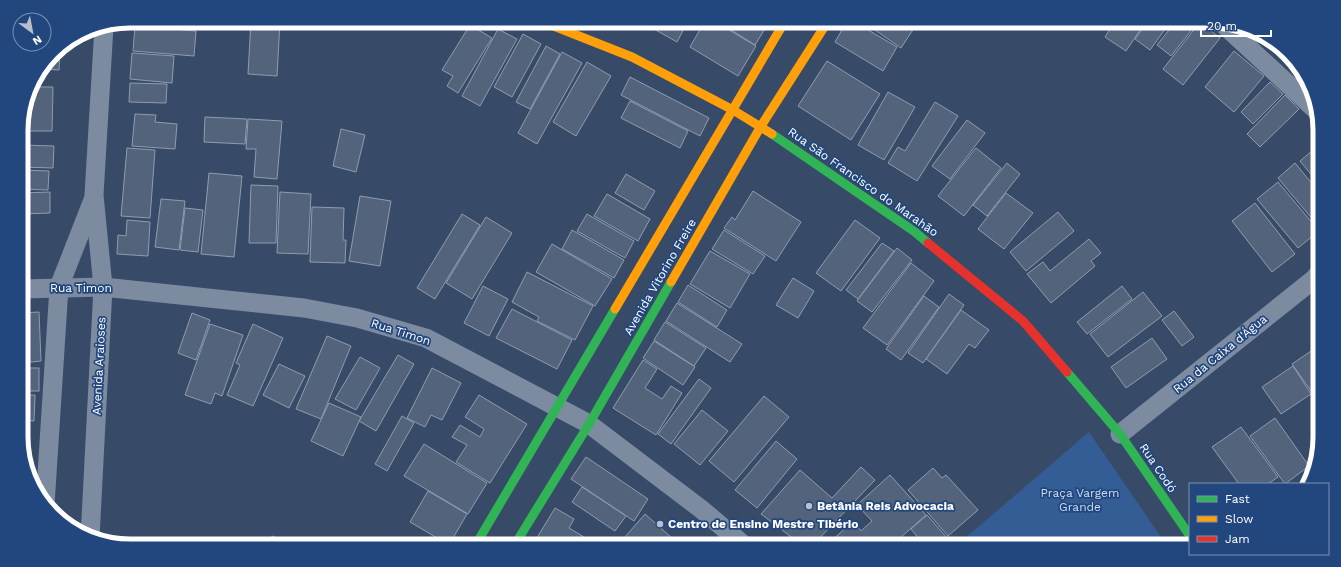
<svg xmlns="http://www.w3.org/2000/svg" width="1341" height="567" font-family="'Work Sans',sans-serif">
	<style>
		.green { fill: #355d95 }
		.building { fill: #52637b; stroke: #909cae }
		.lines { fill: none; stroke-linecap: round; stroke-linejoin: round }
		.street { stroke: #7c8ba0; stroke-width: 19 }
		.fast { stroke: #30b455; stroke-width: 9 }
		.slow { stroke: #ff9f0a; stroke-width: 9 }
		.jam { stroke: #e5322d; stroke-width: 9 }
		.poi-dot { fill: #b9c0ca; stroke: #22477e; stroke-width: 1.5 }
		.labels { text-anchor: middle; dominant-baseline: central; stroke-width: 3.5; stroke-linejoin: round; paint-order: stroke }
		.street-label { font-size: 12px; fill: #fff; stroke: #22477e }
		.park-label { font-size: 12px; fill: #cadcf5; stroke: #22477e }
		.poi-label { font-size: 12px; font-weight: bold; fill: #fff; stroke: #22477e; text-anchor: start }
		.rim { fill: none; stroke: #fff; stroke-width: 5 }
	</style>
	<rect width="100%" height="100%" fill="#374b69"/>
	<path class="green" d="M1089,432L1167,546H956Z"/>
	<g class="building">
		<path d="M170,21H195L194,29L169,27Z"/>
		<path d="M251,21H280L277,76L248,74Z"/>
		<path d="M647,21H688L677,42L645,24Z"/>
		<path d="M705,21H714L756,46L738,76L690,47Z"/>
		<path d="M717,21H767L769,22L755,45Z"/>
		<path d="M847,21H853L897,47L883,71L835,42Z"/>
		<path d="M862,21H916L918,22L901,48Z"/>
		<path d="M1096,21H1109L1105,27Z"/>
		<path d="M1115,21H1146L1126,51L1105,37Z"/>
		<path d="M1148,21H1171L1150,50L1135,39Z"/>
		<path d="M1176,21H1195L1197,23L1171,56L1157,45Z"/>
		<path d="M1200,22L1220,38L1183,85L1163,69Z"/>
		<path d="M470,25L492,38L458,93L447,86L453,76L442,70Z"/>
		<path d="M135,26L196,31L194,56L133,51Z"/>
		<path d="M498,29L517,39L480,106L462,96Z"/>
		<path d="M523,34L541,44L512,97L494,87Z"/>
		<path d="M546,46L560,54L530,109L516,102Z"/>
		<path d="M60,47L59,70L42,69L58,48Z"/>
		<path d="M1234,51L1264,76L1234,112L1205,87Z"/>
		<path d="M562,52L582,63L537,144L518,133Z"/>
		<path d="M132,53L174,56L172,83L130,79Z"/>
		<path d="M827,61L880,94L851,140L798,106Z"/>
		<path d="M587,62L611,76L576,136L553,122Z"/>
		<path d="M630,77L709,118L700,136L621,95Z"/>
		<path d="M1270,82L1283,94L1253,124L1241,112Z"/>
		<path d="M130,83L167,84L166,103L129,102Z"/>
		<path d="M31,87H53L52,131H21V123Z"/>
		<path d="M888,92L915,107L884,160L858,145Z"/>
		<path d="M1285,95L1299,109L1260,147L1247,134Z"/>
		<path d="M630,101L688,131L680,148L621,118Z"/>
		<path d="M935,102L958,116L917,181L888,163L898,147L905,151Z"/>
		<path d="M135,114L156,115L155,122L177,124L175,149L132,146Z"/>
		<path d="M205,117L247,119L245,144L204,142Z"/>
		<path d="M248,119L282,121L277,179L254,177L256,149H246Z"/>
		<path d="M967,120L985,133L950,179L932,166Z"/>
		<path d="M341,129L365,135L356,172L333,166Z"/>
		<path d="M21,145L54,146L53,168L21,167Z"/>
		<path d="M1319,145V184L1300,161Z"/>
		<path d="M127,148L155,150L150,218L121,216Z"/>
		<path d="M976,148L1001,168L964,216L938,196Z"/>
		<path d="M1007,163L1020,174L987,216L973,205Z"/>
		<path d="M1295,163L1319,192V227L1278,178Z"/>
		<path d="M21,170L49,171L48,190L21,189Z"/>
		<path d="M209,173L242,176L234,257L201,254Z"/>
		<path d="M626,174L655,191L644,210L615,193Z"/>
		<path d="M1278,182L1319,231L1298,248L1257,199Z"/>
		<path d="M251,185L278,186L276,243H249Z"/>
		<path d="M753,191L801,222L776,261L724,228L732,217L735,220Z"/>
		<path d="M50,192V213L21,214V193Z"/>
		<path d="M280,192L311,194L308,254L277,253Z"/>
		<path d="M1006,193L1033,213L1004,249L978,229Z"/>
		<path d="M607,194L650,219L638,241L594,216Z"/>
		<path d="M360,196L391,201L380,266L349,261Z"/>
		<path d="M161,199L185,201L179,250L155,247Z"/>
		<path d="M1255,203L1295,254L1272,272L1232,221Z"/>
		<path d="M312,207L344,208L343,240H346L345,263L310,262Z"/>
		<path d="M185,208L203,210L198,252L180,250Z"/>
		<path d="M1058,212L1074,231L1026,271L1010,252Z"/>
		<path d="M462,214L480,225L435,299L417,288Z"/>
		<path d="M587,214L634,241L625,258L577,231Z"/>
		<path d="M486,217L512,233L472,299L446,283Z"/>
		<path d="M127,220L150,222L148,256L117,254L118,235L126,236Z"/>
		<path d="M855,220L880,238L841,291L816,273Z"/>
		<path d="M572,230L624,260L614,278L562,249Z"/>
		<path d="M724,230L765,256L753,274L712,249Z"/>
		<path d="M1089,239L1101,253L1091,261L1095,266L1051,303L1027,274L1043,262L1050,271Z"/>
		<path d="M882,243L894,251L858,299L846,290Z"/>
		<path d="M552,244L612,279L595,306L536,272Z"/>
		<path d="M897,248L912,260L872,312L857,301Z"/>
		<path d="M710,251L750,274L730,308L690,284Z"/>
		<path d="M911,263L934,281L887,345L863,328Z"/>
		<path d="M527,272L593,306L575,340L537,321L539,317L512,302Z"/>
		<path d="M793,278L814,291L798,318L776,305Z"/>
		<path d="M688,285L727,310L717,327L678,302Z"/>
		<path d="M483,286L508,299L489,336L464,323Z"/>
		<path d="M1122,286L1132,299L1087,334L1077,322Z"/>
		<path d="M1143,292L1162,316L1108,357L1090,334Z"/>
		<path d="M949,294L964,305L923,363L908,353Z"/>
		<path d="M924,296L939,307L901,360L886,349Z"/>
		<path d="M677,303L742,344L730,362L666,321Z"/>
		<path d="M512,309L572,340L557,369L496,338Z"/>
		<path d="M961,310L989,330L975,348L969,344L947,374L926,359Z"/>
		<path d="M1174,311L1194,337L1182,346L1162,320Z"/>
		<path d="M39,312L41,361L22,363V313Z"/>
		<path d="M192,313L210,320L196,360L178,353Z"/>
		<path d="M665,322L706,348L694,366L654,340Z"/>
		<path d="M210,324L243,335L222,396L215,393L211,404L185,395Z"/>
		<path d="M253,324L283,338L253,406L227,395L240,365L236,363Z"/>
		<path d="M327,336L351,346L321,419L296,409Z"/>
		<path d="M1152,338L1167,359L1126,388L1111,367Z"/>
		<path d="M654,341L695,367L683,385L643,358Z"/>
		<path d="M1320,345V395L1316,398L1292,364Z"/>
		<path d="M398,355L414,364L376,431L359,421Z"/>
		<path d="M360,357L380,368L356,410L335,399Z"/>
		<path d="M643,360L657,369L645,388L662,399L671,386L682,393L656,435L613,408Z"/>
		<path d="M279,364L305,376L289,408L263,395Z"/>
		<path d="M1293,366L1311,394L1281,414L1262,387Z"/>
		<rect x="22" y="368" width="17" height="23"/>
		<path d="M432,368L461,383L442,420L431,415L425,427L407,418Z"/>
		<path d="M699,379L711,388L671,444L658,434Z"/>
		<path d="M22,395H35L34,421L22,420Z"/>
		<path d="M479,395L527,424L490,483L456,462L467,445L452,437L460,425L480,437L484,429L465,417Z"/>
		<path d="M764,396L789,417L734,482L709,461Z"/>
		<path d="M329,403L361,417L343,456L311,441Z"/>
		<path d="M702,410L728,431L700,465L674,444Z"/>
		<path d="M402,416L414,423L387,471L375,464Z"/>
		<path d="M1275,418L1309,466L1285,484L1250,436Z"/>
		<path d="M1241,427L1278,477L1268,484H1239L1212,447Z"/>
		<path d="M22,428L29,429L27,463L22,451Z"/>
		<path d="M776,441L797,459L757,508L735,490Z"/>
		<path d="M424,444L487,483L468,514L404,476Z"/>
		<path d="M586,457L648,499L634,521L571,479Z"/>
		<path d="M27,464H32V475Z"/>
		<path d="M861,467L875,480L812,546H803L761,514L800,470L832,498Z"/>
		<path d="M933,468L942,478L946,475L978,510L948,536L908,490Z"/>
		<path d="M890,475L926,515L891,546H826L853,521L861,531L872,521L857,505Z"/>
		<path d="M582,487L626,516L615,531L572,502Z"/>
		<path d="M428,491L467,514L449,545L410,522Z"/>
		<path d="M555,508L574,519L569,528L599,546H532Z"/>
		<path d="M645,514L681,546H617Z"/>
		<path d="M927,515L948,539L941,546H925L911,529Z"/>
		<path d="M272,536L299,545V546H269Z"/>
		<path d="M389,537L405,546H383Z"/>
		<path d="M428,540L437,546H424Z"/>
	</g>
	<g class="lines">
		<g class="street">
			<path d="M1222,23L1318,112"/>
			<path d="M22,289L103,287L304,308L357,318L426,338L589,424L701,509L745,546"/>
			<path d="M1120,434L1314,279L1320,272"/>
			<path d="M45,505L59,287L93,200"/>
			<path d="M90,538L103,287L94,195L104,26"/>
		</g>
		<g class="fast">
			<path d="M772,134L915,232L928,243"/>
			<path d="M1067,372L1120,434L1190,536"/>
			<path d="M475,546L615,309"/>
			<path d="M514,546L589,424L671,282"/>
		</g>
		<g class="slow">
			<path d="M541,21L632,57L733,110L772,134"/>
			<path d="M671,282L761,126L828,21"/>
			<path d="M615,309L785,21"/>
		</g>
		<path class="jam" d="M928,243L1023,321L1067,372"/>
	</g>
	<g class="poi-dot">
		<circle cx="809" cy="506" r="4"/>
		<circle cx="660" cy="524" r="4"/>
	</g>
	<g class="labels">
		<g class="street-label">
			<text transform="translate(863 182) rotate(35)">Rua São Francisco do Marahão</text>
			<text transform="translate(660 277) rotate(-60)">Avenida Vitorino Freire</text>
			<text x="81" y="288">Rua Timon</text>
			<text transform="translate(401 332) rotate(18)">Rua Timon</text>
			<text transform="translate(1220 354) rotate(-39)">Rua da Caixa d'Água</text>
			<text transform="translate(99 366) rotate(-87)">Avenida Araioses</text>
			<text transform="translate(1158 468) rotate(56)">Rua Codó</text>
		</g>
		<g class="park-label">
			<text x="1080" y="493">Praça Vargem<tspan x="1080" dy="14">Grande</tspan></text>
		</g>
		<g class="poi-label">
			<text x="817" y="506">Betânia Reis Advocacia</text>
			<text x="668" y="524">Centro de Ensino Mestre Tibério</text>
		</g>
	</g>
	<path d="M0 0H1341V567H0ZM130 28H1211A102 102 0 0 1 1313 130V437A102 102 0 0 1 1211 539H130A102 102 0 0 1 28 437V130A102 102 0 0 1 130 28Z" fill="#22477e" fill-rule="evenodd"/>
	<path class="rim" d="M130 28H1211A102 102 0 0 1 1313 130V437A102 102 0 0 1 1211 539H130A102 102 0 0 1 28 437V130A102 102 0 0 1 130 28Z"/>
	<rect x="1189" y="483" width="140" height="72" fill="#22477e" stroke="#7a91b2"/>
	<rect x="1197" y="496" width="20" height="6" fill="#30b455" stroke="#7a91b2"/>
	<text x="1225" y="503" font-size="12" fill="#ffffff">Fast</text>
	<rect x="1197" y="516" width="20" height="6" fill="#ff9f0a" stroke="#7a91b2"/>
	<text x="1225" y="523" font-size="12" fill="#ffffff">Slow</text>
	<rect x="1197" y="536" width="20" height="6" fill="#e5322d" stroke="#7a91b2"/>
	<text x="1225" y="543" font-size="12" fill="#ffffff">Jam</text>
	<g transform="translate(32 32) rotate(148)"><circle r="19" fill="#22477e" stroke="#7a91b2"/>
	<path d="M0-3L7 15L0 10L-7 15Z" fill="#b9c0ca"/>
	<text y="-6" font-size="11" font-weight="bold" text-anchor="middle" fill="#ffffff">N</text>
	</g>
	<path d="M1201 30v6h70v-6" fill="none" stroke="#ffffff" stroke-width="2"/>
	<text x="1207" y="30" font-size="12" fill="#ffffff" stroke="#22477e" stroke-width="3" paint-order="stroke">20 m</text>
</svg>
